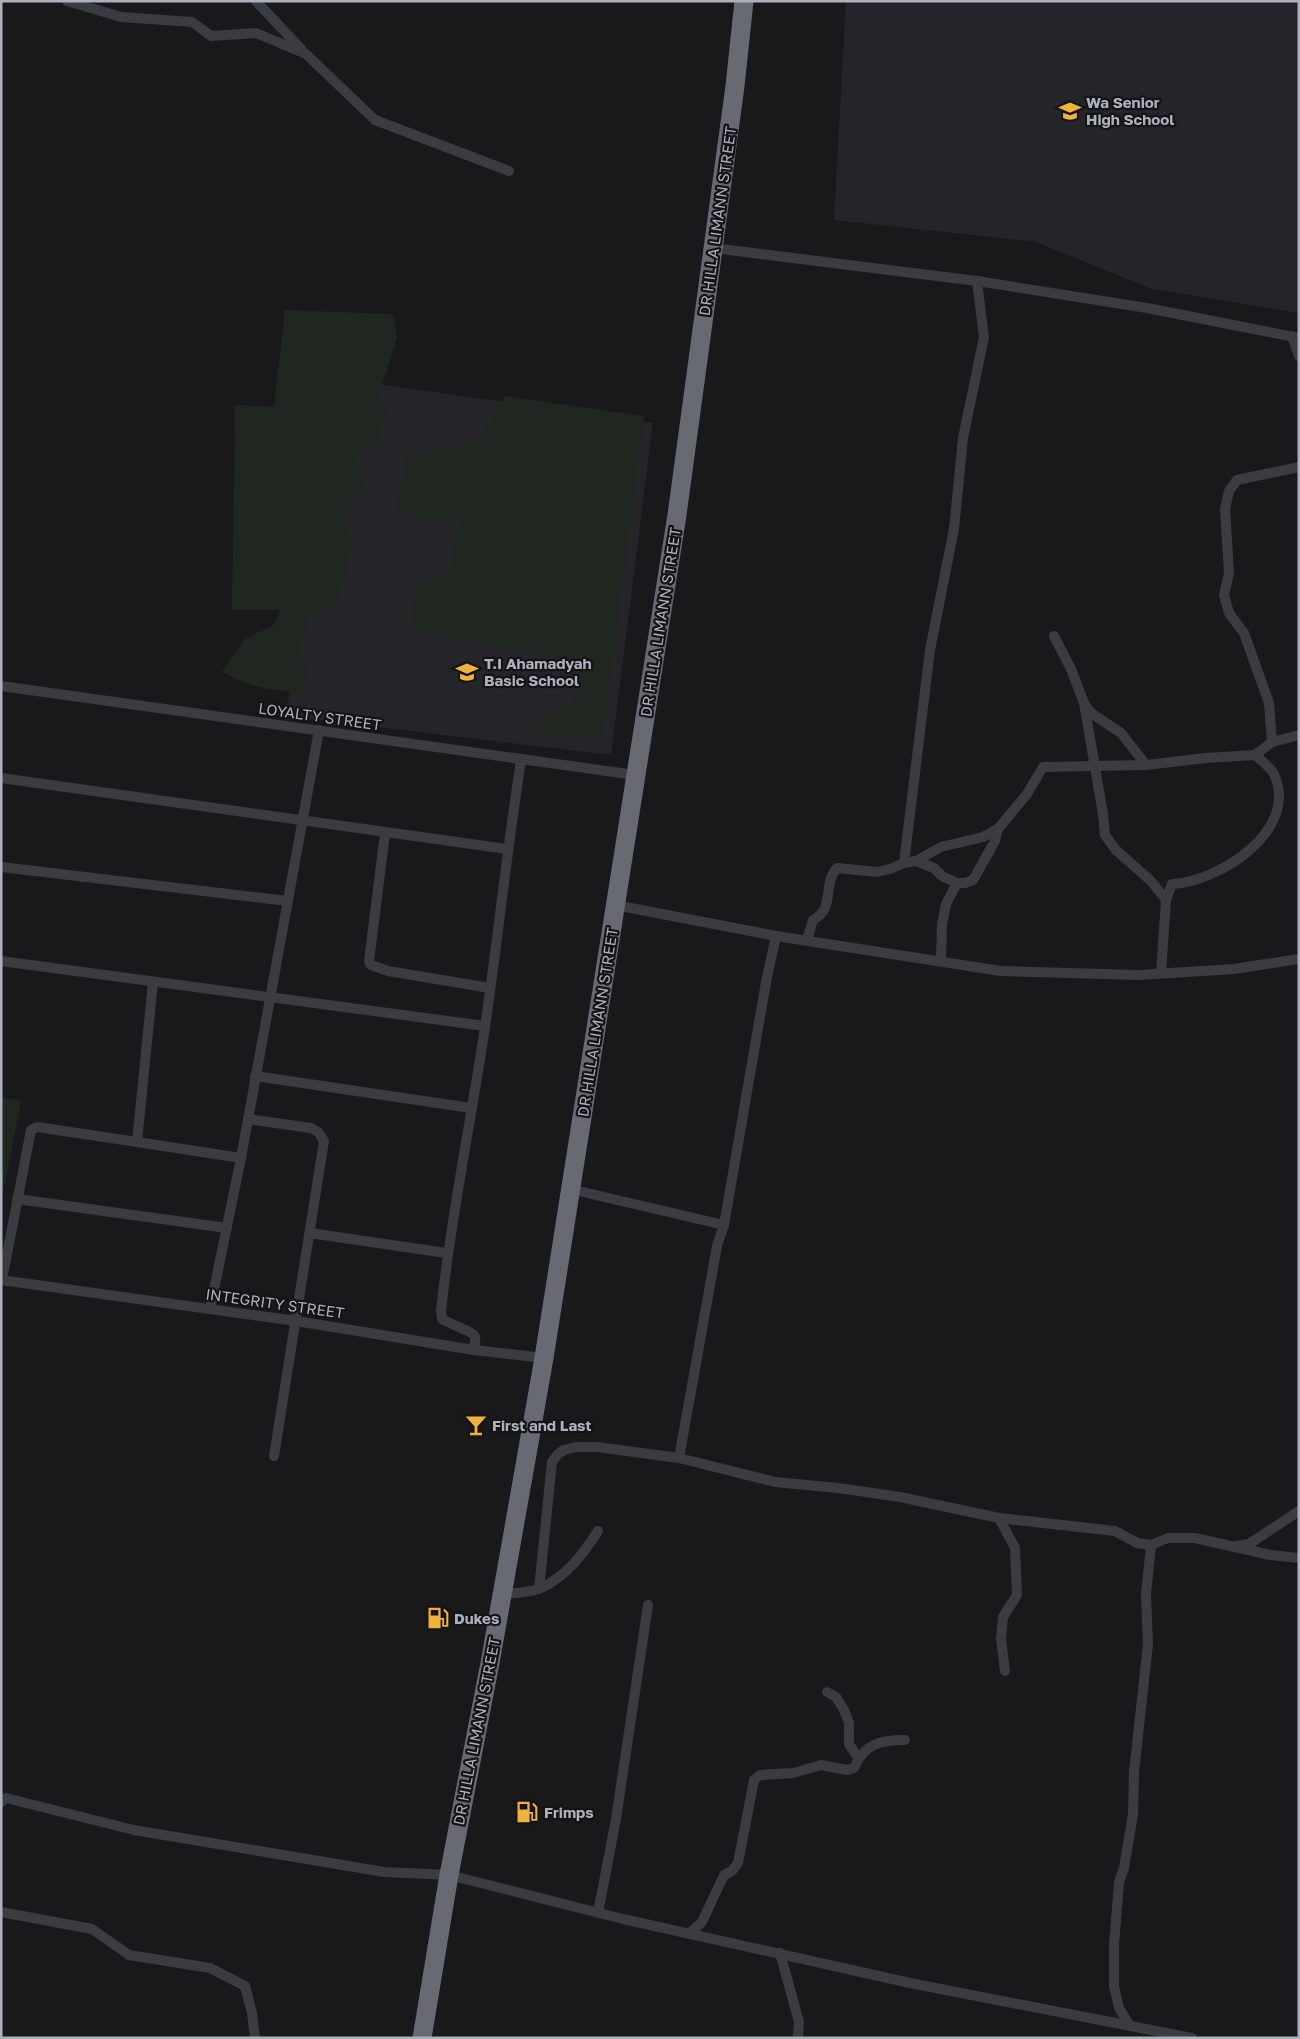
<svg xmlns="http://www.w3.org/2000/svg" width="1300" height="2039" font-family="'Golos Text',sans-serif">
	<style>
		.built { fill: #252529 }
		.green { fill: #1f2720 }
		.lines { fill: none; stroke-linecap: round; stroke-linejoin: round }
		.street { stroke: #3a3c41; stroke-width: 10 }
		.highway { stroke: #676a72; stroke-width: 19 }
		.labels { text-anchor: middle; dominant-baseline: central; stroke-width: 4.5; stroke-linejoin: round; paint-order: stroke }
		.poi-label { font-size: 15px; font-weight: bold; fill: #acb1bb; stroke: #141417; text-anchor: start }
		.street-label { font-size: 15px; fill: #acb1bb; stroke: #141417 }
	</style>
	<rect width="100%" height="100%" fill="#19191c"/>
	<g class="built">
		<path d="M846,1H1299V313L1152,289L1036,242L834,220Z"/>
		<path d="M337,378L653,423L611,755L286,716Z"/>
	</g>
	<g class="green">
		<path d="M285,310L393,314L397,338L378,398L386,408L377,444L364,441L356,461L364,487L340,511L351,542L339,601L309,618L299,653L307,670L305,692C270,690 253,689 222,672C229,662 235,651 243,642C255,628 275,635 280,610H232L235,405L274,407Z"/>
		<path d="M505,396L644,416L603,734L552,739L532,729L567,706L588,680L580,664L409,629L418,583L450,570L459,519L429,522L397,510L407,458L479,441Z"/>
		<path d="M1,1097L21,1101L1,1202Z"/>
	</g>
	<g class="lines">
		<g class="street">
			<path d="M67,1L121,17L192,22L211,36L256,33L306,54L375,120L509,171"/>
			<path d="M256,1L302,50"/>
			<path d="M713,248L977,281L1147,308L1299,338"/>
			<path d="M1292,336L1299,356"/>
			<path d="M1054,636L1071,669L1084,703L1091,713L1121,733L1146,765"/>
			<path d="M1,686L635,775"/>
			<path d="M1084,703L1103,814L1105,835L1116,850L1151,881L1166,900"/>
			<path d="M1272,742L1269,703L1244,633L1229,613L1224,595L1229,573L1225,509L1229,491L1237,480L1299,467"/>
			<path d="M1,778L507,849"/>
			<path d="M385,833L369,961L371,965L388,971L490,988"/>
			<path d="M916,861L941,847L983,837L998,829"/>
			<path d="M904,863L930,650L954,529L963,438L984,337L977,281"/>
			<path d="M1,867L288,901"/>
			<path d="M615,905L776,936L1001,971L1138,975L1234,969L1299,959"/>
			<path d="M807,940L813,920C836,908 822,884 837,868L877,872L890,869L904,863L916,861L934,868L942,876L957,883H965L973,880L995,841L998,829L1027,794L1043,767L1146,765L1206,758L1255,755L1272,742L1299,735"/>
			<path d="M1,961L485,1026"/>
			<path d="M941,961L942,924L946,904L957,883"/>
			<path d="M1161,973L1166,900L1172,884C1218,882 1300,831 1274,774C1270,767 1261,760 1255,755"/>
			<path d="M153,982L137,1142L241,1158"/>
			<path d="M255,1076L471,1108"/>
			<path d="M248,1119L311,1128L318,1132L324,1141L274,1456"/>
			<path d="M570,1189L724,1225"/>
			<path d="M17,1199L227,1228"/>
			<path d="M310,1233L446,1253"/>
			<path d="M1,1280L296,1321L474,1350L544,1358"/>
			<path d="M2,1280L31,1130L37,1127L137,1142"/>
			<path d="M210,1309L241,1158L319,730"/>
			<path d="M474,1350C474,1346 476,1340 475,1337C473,1331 449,1324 442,1319L441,1311C451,1215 471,1122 485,1027C498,938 507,849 521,761"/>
			<path d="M679,1458L717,1246L724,1225L766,982L776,936"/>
			<path d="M999,1518L1015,1548L1017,1595L1003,1617L1001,1639L1005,1671"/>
			<path d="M1236,1546L1249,1544L1299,1511"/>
			<path d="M539,1589L552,1462L558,1454L564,1450L576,1447H597L679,1458L775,1482L838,1488L900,1497L999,1518L1115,1531L1137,1543L1151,1545L1168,1538H1195L1270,1555L1299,1558"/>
			<path d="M502,1594C514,1593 530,1593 541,1588C567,1576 583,1554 598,1531"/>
			<path d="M827,1692L836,1697L844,1710L849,1723V1744L858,1758"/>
			<path d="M1,1802L6,1798L134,1830L384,1872L449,1875L623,1919L910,1983L1192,2038"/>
			<path d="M1,1912L92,1929L129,1955L210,1968L245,1986L252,2013L255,2038"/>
			<path d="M598,1913L616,1819L648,1605"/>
			<path d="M690,1933L702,1922L724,1875L732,1871L738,1863L754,1780L760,1775L793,1773L821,1765L847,1770L854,1768C864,1744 880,1740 905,1740"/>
			<path d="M780,1953L799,2022L798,2038"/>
			<path d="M1130,2026L1119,2008L1114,1986V1945L1119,1882L1124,1868L1133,1814L1134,1772L1148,1644L1146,1594L1151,1545"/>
		</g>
		<path class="highway" d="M422,2038L449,1875L490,1663L544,1358L677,515L735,86L744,1"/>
	</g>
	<defs>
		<g id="school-bare" transform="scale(1.725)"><path d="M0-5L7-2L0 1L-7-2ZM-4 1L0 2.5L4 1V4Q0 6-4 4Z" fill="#f0b13d" stroke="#141417" stroke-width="2.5" paint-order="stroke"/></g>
		<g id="bar-bare" transform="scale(1.725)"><path d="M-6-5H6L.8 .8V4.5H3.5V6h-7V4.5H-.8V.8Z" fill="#f0b13d" stroke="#141417" stroke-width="2.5" paint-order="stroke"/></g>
		<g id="fuel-bare" transform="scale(1.725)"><path d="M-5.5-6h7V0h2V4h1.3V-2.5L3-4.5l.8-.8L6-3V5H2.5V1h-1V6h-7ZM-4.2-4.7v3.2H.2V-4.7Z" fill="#f0b13d" stroke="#141417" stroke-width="2.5" paint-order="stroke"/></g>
	</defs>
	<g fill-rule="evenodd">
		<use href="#school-bare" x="1070" y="111"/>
		<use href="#school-bare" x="467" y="672"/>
		<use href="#bar-bare" x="476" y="1425"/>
		<use href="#fuel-bare" x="438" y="1618"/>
		<use href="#fuel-bare" x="527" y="1812"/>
	</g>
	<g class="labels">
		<g class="poi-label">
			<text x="1086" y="102">Wa Senior<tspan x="1086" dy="17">High School</tspan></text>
			<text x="484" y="663">T.I Ahamadyah<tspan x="484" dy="17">Basic School</tspan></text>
			<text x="492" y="1425">First and Last</text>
			<text x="454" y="1618">Dukes</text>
			<text x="544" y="1812">Frimps</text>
		</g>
		<g class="street-label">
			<text transform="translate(717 221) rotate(-82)">DR HILLA LIMANN STREET</text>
			<text transform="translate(660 622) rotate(-81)">DR HILLA LIMANN STREET</text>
			<text transform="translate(320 716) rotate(8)">LOYALTY STREET</text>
			<text transform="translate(597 1022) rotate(-81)">DR HILLA LIMANN STREET</text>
			<text transform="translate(275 1303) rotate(8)">INTEGRITY STREET</text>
			<text transform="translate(476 1731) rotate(-79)">DR HILLA LIMANN STREET</text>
		</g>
	</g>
	<rect width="1300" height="2039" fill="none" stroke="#acb1bb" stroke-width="5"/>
</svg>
